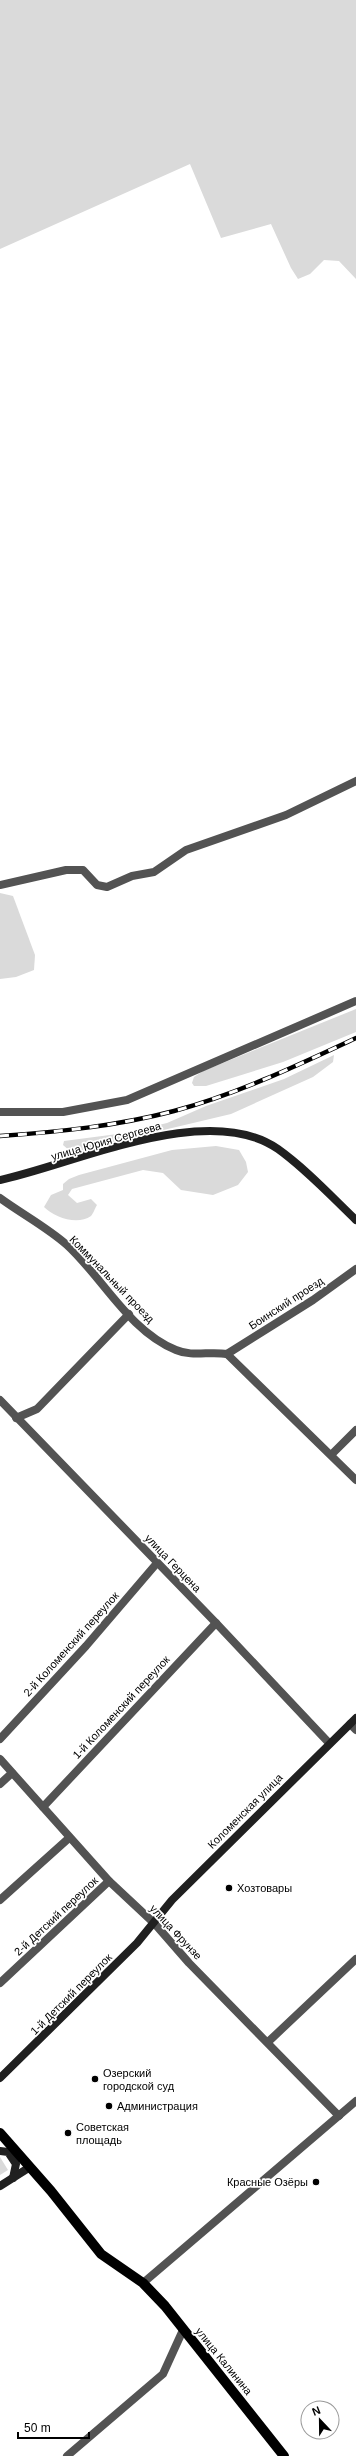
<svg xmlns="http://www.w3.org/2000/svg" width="356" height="2456" font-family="Helvetica,sans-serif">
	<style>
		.green { fill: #dadada }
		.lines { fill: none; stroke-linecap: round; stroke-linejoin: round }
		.street { stroke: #535353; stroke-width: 8 }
		.secondary { stroke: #202020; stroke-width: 8 }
		.primary { stroke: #000; stroke-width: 10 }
		.rail-casing { stroke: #000; stroke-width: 4.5 }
		.rail { stroke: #fff; stroke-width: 3; stroke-dasharray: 9; stroke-linecap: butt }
		.poi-dot { fill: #000; stroke: #fff; stroke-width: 1.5 }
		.labels { text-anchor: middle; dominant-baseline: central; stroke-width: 3.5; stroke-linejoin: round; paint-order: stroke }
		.street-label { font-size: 11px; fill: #000; stroke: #fff }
		.poi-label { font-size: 11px; fill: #000; stroke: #fff; text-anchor: start }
	</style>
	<rect width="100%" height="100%" fill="#fff"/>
	<g class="green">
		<path d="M0,0H356V279L339,261L324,260L310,274L298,279L291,268L271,224L221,238L190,164L0,249Z"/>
		<path d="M0,893L13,896L35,955L34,970L16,977L0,979Z"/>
		<path d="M356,1009V1032L283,1062L206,1086H194L192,1083L194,1077L203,1071Z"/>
		<path d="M334,1055L333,1062L313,1077L231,1114L113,1142L76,1153L71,1152L63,1145L64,1141L125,1133L167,1123L206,1106L284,1079Z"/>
		<path d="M216,1146L239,1150L246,1162L248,1172L238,1185L213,1195L181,1190L163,1173L143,1170L72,1189L68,1195L77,1203L91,1199L97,1205C95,1208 93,1214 91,1216C77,1226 54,1217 44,1207L51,1195L63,1190V1184L69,1179L79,1175L172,1150Z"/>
		<path d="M0,2157L8,2170L0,2175Z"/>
	</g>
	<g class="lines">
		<g class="street">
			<path d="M0,885L66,870H83L97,885L107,887L132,876L154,872L186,850L286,815L356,781"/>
			<path d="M0,1112H63L127,1100L356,1001"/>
			<path d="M0,1198C22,1214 48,1228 67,1245C103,1278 129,1331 176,1350C192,1357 210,1351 227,1354L356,1480"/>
			<path d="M227,1354L313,1300L356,1269"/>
			<path d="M0,1400L216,1623L329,1743"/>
			<path d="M16,1418L37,1409L129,1314"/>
			<path d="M332,1454L356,1430"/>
			<path d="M350,1724L356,1730"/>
			<path d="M0,1739L86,1646L157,1563"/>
			<path d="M0,1759L109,1881L155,1924L189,1963L339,2116"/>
			<path d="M0,1784L12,1773"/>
			<path d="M43,1807L216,1623"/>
			<path d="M0,1900L69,1838"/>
			<path d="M0,1983L109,1881"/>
			<path d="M268,2042L356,1959"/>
			<path d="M143,2283L356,2101"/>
			<path d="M67,2456L163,2374L183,2330"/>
		</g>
		<g class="secondary">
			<path d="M0,1180C75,1164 208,1100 278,1149C306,1169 331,1196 356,1220"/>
			<path d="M0,2078L137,1943L172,1900L356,1718"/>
			<path d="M0,2151L8,2152L16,2164L13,2178"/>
			<path d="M0,2186L30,2167"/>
		</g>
		<path class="primary" d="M0,2133L51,2191L101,2254L143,2283L165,2306L284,2456"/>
		<g class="rail-casing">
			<path id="rail" d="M0,1136C58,1132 117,1126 174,1111C237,1094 296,1066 356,1038"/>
		</g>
		<use href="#rail" class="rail"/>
	</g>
	<g class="poi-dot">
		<circle cx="229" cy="1888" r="4"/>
		<circle cx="95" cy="2079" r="4"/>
		<circle cx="109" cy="2106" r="4"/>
		<circle cx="68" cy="2133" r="4"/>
		<circle cx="316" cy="2182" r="4"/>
	</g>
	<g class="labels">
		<g class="street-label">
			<text transform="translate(106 1141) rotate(-16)">улица Юрия Сергеева</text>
			<text transform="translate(112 1279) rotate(46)">Коммунальный проезд</text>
			<text transform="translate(286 1303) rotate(-33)">Боинский проезд</text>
			<text transform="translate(173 1563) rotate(46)">улица Герцена</text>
			<text transform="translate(71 1644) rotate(-48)">2-й Коломенский переулок</text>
			<text transform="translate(121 1707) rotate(-47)">1-й Коломенский переулок</text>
			<text transform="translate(245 1811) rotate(-45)">Коломенская улица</text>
			<text transform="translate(56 1916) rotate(-43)">2-й Детский переулок</text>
			<text transform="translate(176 1932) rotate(47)">улица Фрунзе</text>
			<text transform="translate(71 1994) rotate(-45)">1-й Детский переулок</text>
			<text transform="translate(224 2361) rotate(51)">улица Калинина</text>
		</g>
		<g class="poi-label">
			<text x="237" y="1888">Хозтовары</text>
			<text x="103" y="2073">Озерский<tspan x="103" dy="13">городской суд</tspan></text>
			<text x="117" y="2106">Администрация</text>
			<text x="76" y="2127">Советская<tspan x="76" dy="13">площадь</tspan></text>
			<text x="308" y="2182" text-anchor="end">Красные Озёры</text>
		</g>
	</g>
	<g transform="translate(320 2420) rotate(338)"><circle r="19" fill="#ffffff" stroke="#999999"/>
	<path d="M0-3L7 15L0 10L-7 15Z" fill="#000000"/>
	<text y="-6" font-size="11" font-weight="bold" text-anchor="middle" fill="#000000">N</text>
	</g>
	<path d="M18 2432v6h71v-6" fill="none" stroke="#000000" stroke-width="2"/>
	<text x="24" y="2432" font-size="12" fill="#000000" stroke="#ffffff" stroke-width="3" paint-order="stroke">50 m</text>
</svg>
